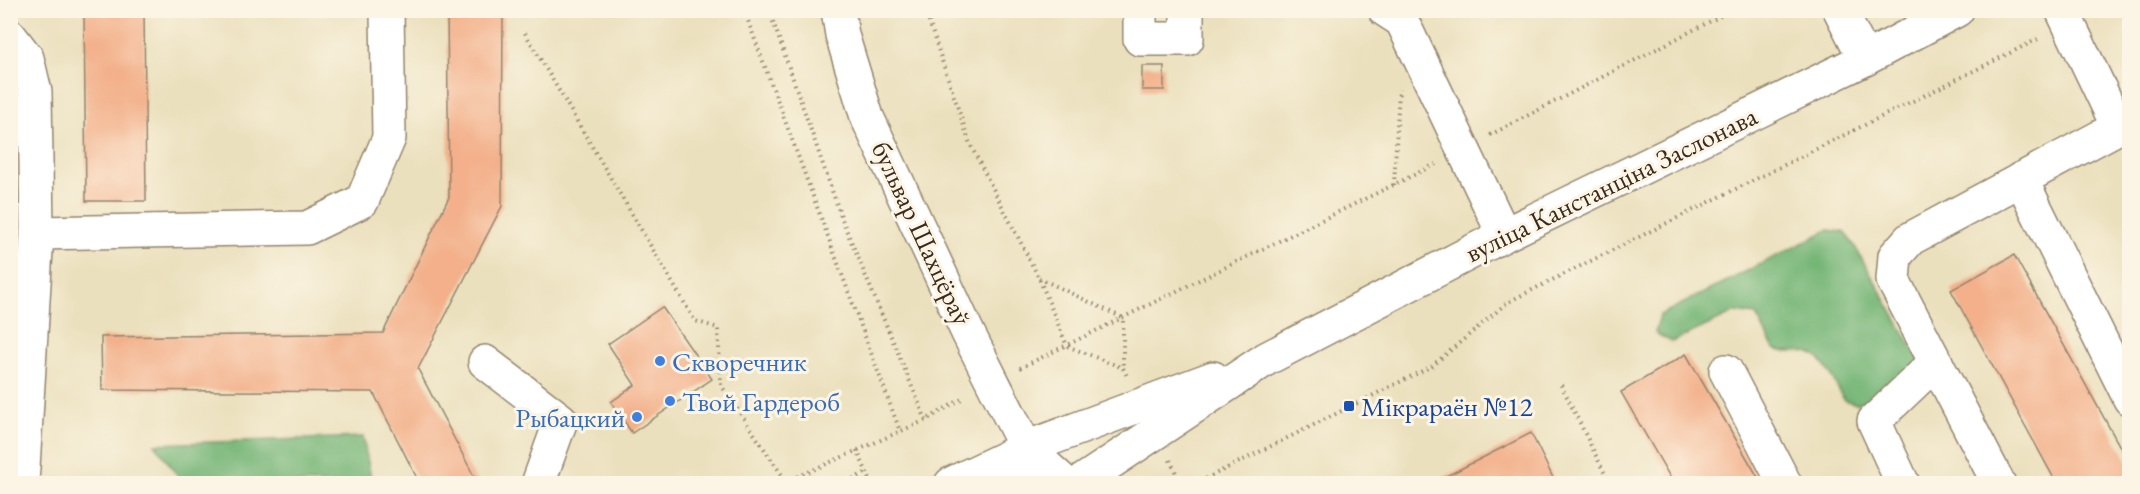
<svg xmlns="http://www.w3.org/2000/svg" width="2140" height="494" font-family="'EB Garamond',serif">
	<style>
		.forest { fill: #74b576; stroke: #58704a; stroke-width: 1.5 }
		.building { fill: #f3b08a }
		.lines { fill: none; stroke-linecap: round; stroke-linejoin: round }
		.minor-casing { stroke: #93856e; stroke-width: 36 }
		.major-casing { stroke: #93856e; stroke-width: 36 }
		.path { stroke: #93856e; stroke-width: 4; stroke-dasharray: 1.5 4.5; stroke-linecap: butt }
		.minor { stroke: #fff; stroke-width: 33 }
		.major { stroke: #fff; stroke-width: 33 }
		.shop-dot { fill: #3f7fe0; stroke: #fcf5e5; stroke-width: 2 }
		.transit-dot { fill: #1a4fb4; stroke: #fcf5e5; stroke-width: 2 }
		.labels { text-anchor: middle; dominant-baseline: central; stroke-width: 6; stroke-linejoin: round; paint-order: stroke }
		.street-label { font-size: 27px; fill: #3b2a1e; stroke: #fcf5e5 }
		.shop-label { font-size: 27px; fill: #366cbe; stroke: #fcf5e5; text-anchor: start }
		.transit-label { font-size: 27px; fill: #164399; stroke: #fcf5e5; text-anchor: start }
	</style>
	<rect width="100%" height="100%" fill="#fcf5e5"/>
	<filter id="ink" filterUnits="userSpaceOnUse"><feTurbulence type="fractalNoise" baseFrequency=".0167" numOctaves="2"/><feDisplacementMap in="SourceGraphic" scale="12" xChannelSelector="R" yChannelSelector="G"/><feConvolveMatrix kernelMatrix="1 2 1 2 8 2 1 2 1" color-interpolation-filters="sRGB"/></filter>
	<filter id="wash" filterUnits="userSpaceOnUse"><feTurbulence type="fractalNoise" baseFrequency=".008" numOctaves="4" result="noise"/><feDisplacementMap in="SourceGraphic" scale="24" xChannelSelector="R" yChannelSelector="G"/><feGaussianBlur stdDeviation="1.35" result="paint"/><feColorMatrix in="noise" values="0 0 0 0 0 0 0 0 0 0 0 0 0 0 0 0 0 1.4 0 .05"/><feComposite in="paint" operator="in"/></filter>
	<g filter="url(#wash)">
		<rect width="100%" height="100%" fill="#ebe0bd"/>
		<g class="forest">
			<path d="M1828,230L1844,232L1854,245L1920,361L1914,377L1857,404L1844,400C1836,386 1824,354 1806,352C1792,350 1791,355 1774,349L1756,315L1736,312L1672,342L1655,333L1660,315Z"/>
			<path d="M363,437L372,483H183L155,444Z"/>
		</g>
		<g id="blocks">
			<g class="building">
				<path d="M84,10H144L146,201H86Z"/>
				<path d="M261,10H280V12L261,13Z"/>
				<path d="M447,10H503L502,206L418,369L478,484H420L373,392L102,390L101,337L383,333L449,197Z"/>
				<rect x="1142" y="66" width="22" height="24"/>
				<path d="M2014,255L2130,465V484H2057L1951,290Z"/>
				<path d="M662,307L712,379L632,433L611,402L635,385L608,344Z"/>
				<path d="M1686,354L1762,484H1674L1621,392Z"/>
				<path d="M1531,433L1556,484H1431Z"/>
			</g>
		</g>
	</g>
	<g filter="url(#ink)">
		<use href="#blocks" fill-opacity="0" stroke="#93856e" stroke-width="1.5"/>
		<g class="lines">
			<g class="minor-casing">
				<g id="minor">
					<path d="M1140,10V39H1187V10"/>
					<path d="M1385,10L1402,21L1504,235"/>
					<path d="M1840,10L1865,59"/>
					<path d="M2062,10L2118,127"/>
					<path d="M10,36L27,58L35,92L37,233L22,484"/>
					<path d="M2021,179L2130,399"/>
					<path d="M37,233L307,228L362,201L389,138L387,10"/>
					<path d="M485,362L561,420L538,484"/>
					<path d="M1726,371L1785,484"/>
					<path d="M1903,484L1874,421L1936,362"/>
					<path d="M1999,484L1893,280L1895,256L1910,239L2130,121"/>
				</g>
			</g>
			<g class="major-casing">
				<g id="major">
					<path d="M838,10L842,35L867,117L968,333L1026,448L1066,484"/>
					<path d="M951,484L1026,448L1213,378"/>
					<path d="M1020,484L1026,448"/>
					<path d="M1078,484L1266,359L1504,235L1865,59L1957,10"/>
				</g>
			</g>
			<g class="path">
				<path d="M744,10L900,431"/>
				<path d="M769,10L843,222L926,420"/>
				<path d="M925,10L970,144L1039,278L1067,346L1123,368L1128,378"/>
				<path d="M1795,10L1809,13"/>
				<path d="M545,11L770,12"/>
				<path d="M525,33L695,321L718,328L721,385L786,481"/>
				<path d="M1490,135L1732,10"/>
				<path d="M1394,185L1399,89"/>
				<path d="M1039,278L1123,318V368"/>
				<path d="M1020,368L1436,164"/>
				<path d="M1561,385L1610,484"/>
				<path d="M857,450L872,484"/>
				<path d="M1170,460L1181,484"/>
				<path d="M781,484L926,420L965,397"/>
				<path d="M842,484L867,472"/>
				<path d="M1195,484L1432,366L1508,302L2040,38"/>
			</g>
			<use href="#minor" class="minor"/>
			<use href="#major" class="major"/>
		</g>
	</g>
	<g class="shop-dot">
		<circle cx="660" cy="361" r="6"/>
		<circle cx="670" cy="401" r="6"/>
		<circle cx="637" cy="417" r="6"/>
	</g>
	<rect class="transit-dot" x="1343" y="400" width="12" height="12" rx="3"/>
	<g class="labels">
		<g class="street-label">
			<text transform="translate(1611 184) rotate(-26)">вуліца Канстанціна Заслонава</text>
			<text transform="translate(922 233) rotate(65)">бульвар Шахцёраў</text>
		</g>
		<g class="shop-label">
			<text x="672" y="361">Скворечник</text>
			<text x="682" y="401">Твой Гардероб</text>
			<text x="625" y="417" text-anchor="end">Рыбацкий</text>
		</g>
		<g class="transit-label">
			<text x="1361" y="406">Мікрараён №12</text>
		</g>
	</g>
	<rect width="2140" height="494" fill="none" stroke="#fcf5e5" stroke-width="36"/>
</svg>
